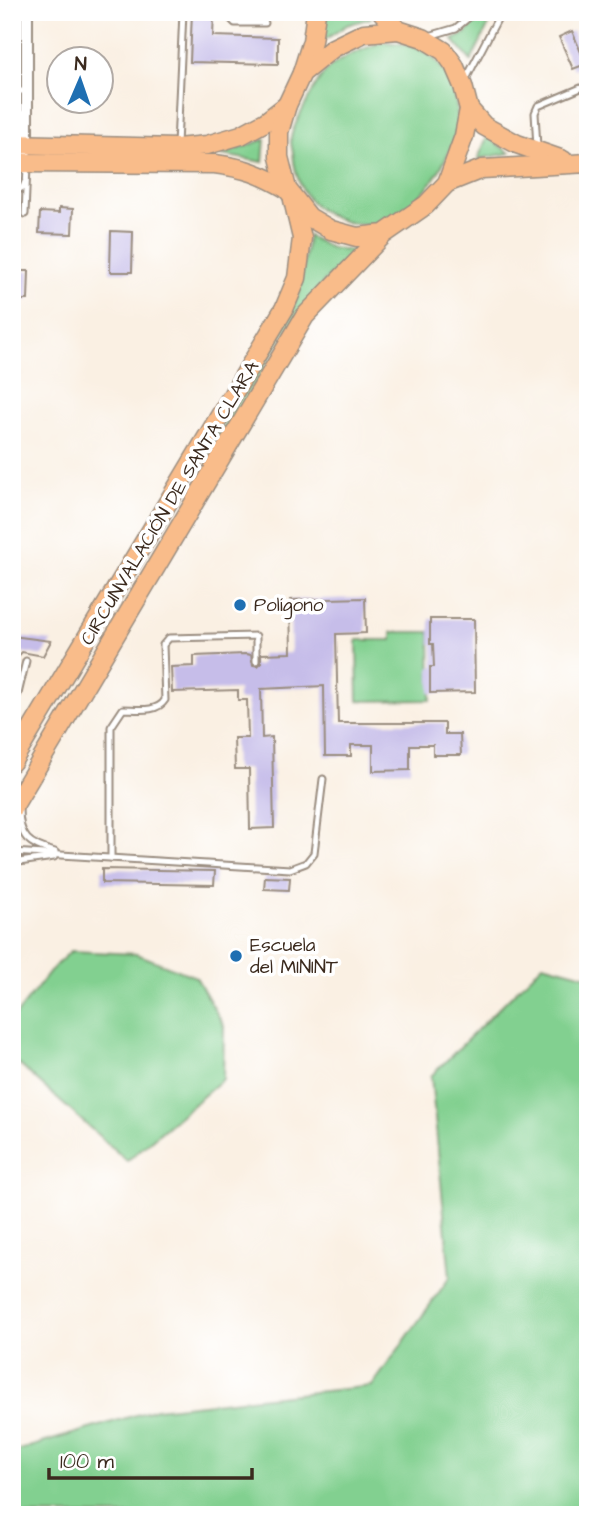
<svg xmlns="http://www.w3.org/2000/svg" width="600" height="1527" font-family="'Architects Daughter',sans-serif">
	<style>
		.green { fill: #82d090; stroke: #5e7d57; stroke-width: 2 }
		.building { fill: #c6bde9 }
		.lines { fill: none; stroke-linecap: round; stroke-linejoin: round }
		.service-casing { stroke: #9a8d80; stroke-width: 9 }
		.minor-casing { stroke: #9a8d80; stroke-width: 14 }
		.primary-casing { stroke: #9a8d80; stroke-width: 21 }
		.trunk-casing { stroke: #9a8d80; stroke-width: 21 }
		.service { stroke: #fff; stroke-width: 5 }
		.minor { stroke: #fff; stroke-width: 10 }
		.primary { stroke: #f9bc8a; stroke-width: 18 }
		.trunk { stroke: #f9bc8a; stroke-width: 18 }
		.poi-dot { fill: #1f6fb2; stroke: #fff; stroke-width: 2.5 }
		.labels { text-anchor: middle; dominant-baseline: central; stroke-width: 7; stroke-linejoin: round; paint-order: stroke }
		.street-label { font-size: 19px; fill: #3b2a1e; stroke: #fff }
		.poi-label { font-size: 19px; fill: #3b2a1e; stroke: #fff; text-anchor: start }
	</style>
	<rect width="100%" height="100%" fill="#fff"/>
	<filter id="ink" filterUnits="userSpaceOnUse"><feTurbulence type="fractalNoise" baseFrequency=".0143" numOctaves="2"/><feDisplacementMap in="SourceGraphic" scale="14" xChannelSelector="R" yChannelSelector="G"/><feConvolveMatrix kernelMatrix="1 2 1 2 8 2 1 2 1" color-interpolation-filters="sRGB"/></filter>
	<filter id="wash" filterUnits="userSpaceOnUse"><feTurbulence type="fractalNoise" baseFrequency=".00686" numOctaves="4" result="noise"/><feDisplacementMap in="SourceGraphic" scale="28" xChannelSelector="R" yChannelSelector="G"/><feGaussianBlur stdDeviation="1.57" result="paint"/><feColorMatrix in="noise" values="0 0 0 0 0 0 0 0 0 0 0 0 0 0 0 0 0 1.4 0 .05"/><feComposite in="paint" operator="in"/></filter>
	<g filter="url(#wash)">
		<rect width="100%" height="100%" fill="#faf0e3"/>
		<g class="green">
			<path d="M327,12H366L371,18L347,25L323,41Z"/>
			<path d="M483,12H495L471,61L453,40L466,33Z"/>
			<path d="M382,42C392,43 404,43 414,47C448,58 463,103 455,135C446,170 407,225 367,225C352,225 340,221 327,214C303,202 295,177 293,153C292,148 290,141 291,137C293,125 318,80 326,71C340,57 364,49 382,42Z"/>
			<path d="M487,137L510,153L478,159Z"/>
			<path d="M265,139L263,162L222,155Z"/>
			<path d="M308,236L331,248L355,251L324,282L289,327L212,456L208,451L299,294Z"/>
			<path d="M392,632H430L431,700L358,701L357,640H392Z"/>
			<path d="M71,951L137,954L196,977L224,1026L223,1079L127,1161L12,1058V1020L54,967Z"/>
			<path d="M543,964L588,976V1515H12V1452L156,1409L372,1386L450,1277L431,1076Z"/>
		</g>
		<g id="blocks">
			<g class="building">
				<path d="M192,12H214L213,36L278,38V64L190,62Z"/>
				<path d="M572,31L586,64L573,69L559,37Z"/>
				<path d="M59,208L73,209L72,234L39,233L40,212L59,213Z"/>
				<path d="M111,231L133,232L132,272H110Z"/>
				<path d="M12,271H29L28,300H12Z"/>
				<path d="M365,598L366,633L336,634L338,723H445V734H460L461,755H433V745H410V770L373,771V745H351V756H325L324,686L261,689L262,738L272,737L274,828L250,829L249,769H235L234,738H248L247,700H238V690L172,692L171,667L194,666V656L246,654L251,655L253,665L258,666L261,663V654L291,653L290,600Z"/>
				<path d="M430,619H474L475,692L430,693V667H434L433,644H430Z"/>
				<path d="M12,636L51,641L43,656L22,652L12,663Z"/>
				<path d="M102,869L215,871L214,885L102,883Z"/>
				<path d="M265,877L290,878L289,890L264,889Z"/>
			</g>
		</g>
	</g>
	<g filter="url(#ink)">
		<use href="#blocks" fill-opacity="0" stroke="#9a8d80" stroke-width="2"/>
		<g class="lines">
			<g class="service-casing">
				<g id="service">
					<path d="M224,12L235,23H265"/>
					<path d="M429,36L456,28L475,12"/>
					<path d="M465,81L501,12"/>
					<path d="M12,91H27"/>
					<path d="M177,145L183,12"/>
					<path d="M537,147L535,113L538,106L588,85"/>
					<path d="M12,194L23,187L25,182"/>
					<path d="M25,214L27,166"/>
					<path d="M12,699L18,694L26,661"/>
					<path d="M19,809C19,838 29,845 55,852"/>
					<path d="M12,852L290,869L306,863L314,853L323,779"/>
					<path d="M111,858V727L123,709C137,709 157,713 165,700L163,645L169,638L256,636V661"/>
					<path d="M12,863L54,857"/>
				</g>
			</g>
			<g class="minor-casing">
				<path id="minor" d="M27,150V12"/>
			</g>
			<g class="primary-casing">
				<g id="primary">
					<path d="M469,109L484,126L517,144L563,160"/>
					<path d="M12,144L177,148L207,145L241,135L265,122L287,105"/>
					<path d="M12,163L215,164C245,168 261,174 287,189"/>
					<path d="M447,183L482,169L588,163"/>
				</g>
			</g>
			<g class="trunk-casing">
				<g id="trunk">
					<path d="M382,12L398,30"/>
					<path d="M302,73L312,41L316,12"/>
					<path d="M12,762L284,309L297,278L302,238L293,200"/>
					<path d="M12,809L305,316L384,234L426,205L447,183L464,136L469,109L463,86L454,65L444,51L423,38L398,30L364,33L333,48L302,73L287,105L279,132V157L287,189L309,217L331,230L357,237L384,234"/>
				</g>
			</g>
			<use href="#service" class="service"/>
			<use href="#minor" class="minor"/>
			<use href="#primary" class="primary"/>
			<use href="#trunk" class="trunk"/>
		</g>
	</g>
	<g class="poi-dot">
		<circle cx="240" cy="605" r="7"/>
		<circle cx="236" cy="956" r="7"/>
	</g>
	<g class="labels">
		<g class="street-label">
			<text transform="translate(170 503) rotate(-59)">CIRCUNVALACIÓN DE SANTA CLARA</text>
		</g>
		<g class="poi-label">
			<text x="254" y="605">Polígono</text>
			<text x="250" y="945">Escuela<tspan x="250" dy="22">del MININT</tspan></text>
		</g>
	</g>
	<rect width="600" height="1527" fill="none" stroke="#fff" stroke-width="42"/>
	<g transform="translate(80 80) rotate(2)"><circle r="33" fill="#ffffff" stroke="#b1aaa5" stroke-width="2"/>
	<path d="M0-5L12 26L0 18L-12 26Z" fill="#1f6fb2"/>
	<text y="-10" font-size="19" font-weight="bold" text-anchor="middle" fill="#3b2a1e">N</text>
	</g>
	<path d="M49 1468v10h203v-10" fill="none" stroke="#3b2a1e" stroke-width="3.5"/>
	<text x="60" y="1468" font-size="21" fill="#3b2a1e" stroke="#ffffff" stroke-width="5" paint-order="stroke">100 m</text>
</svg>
